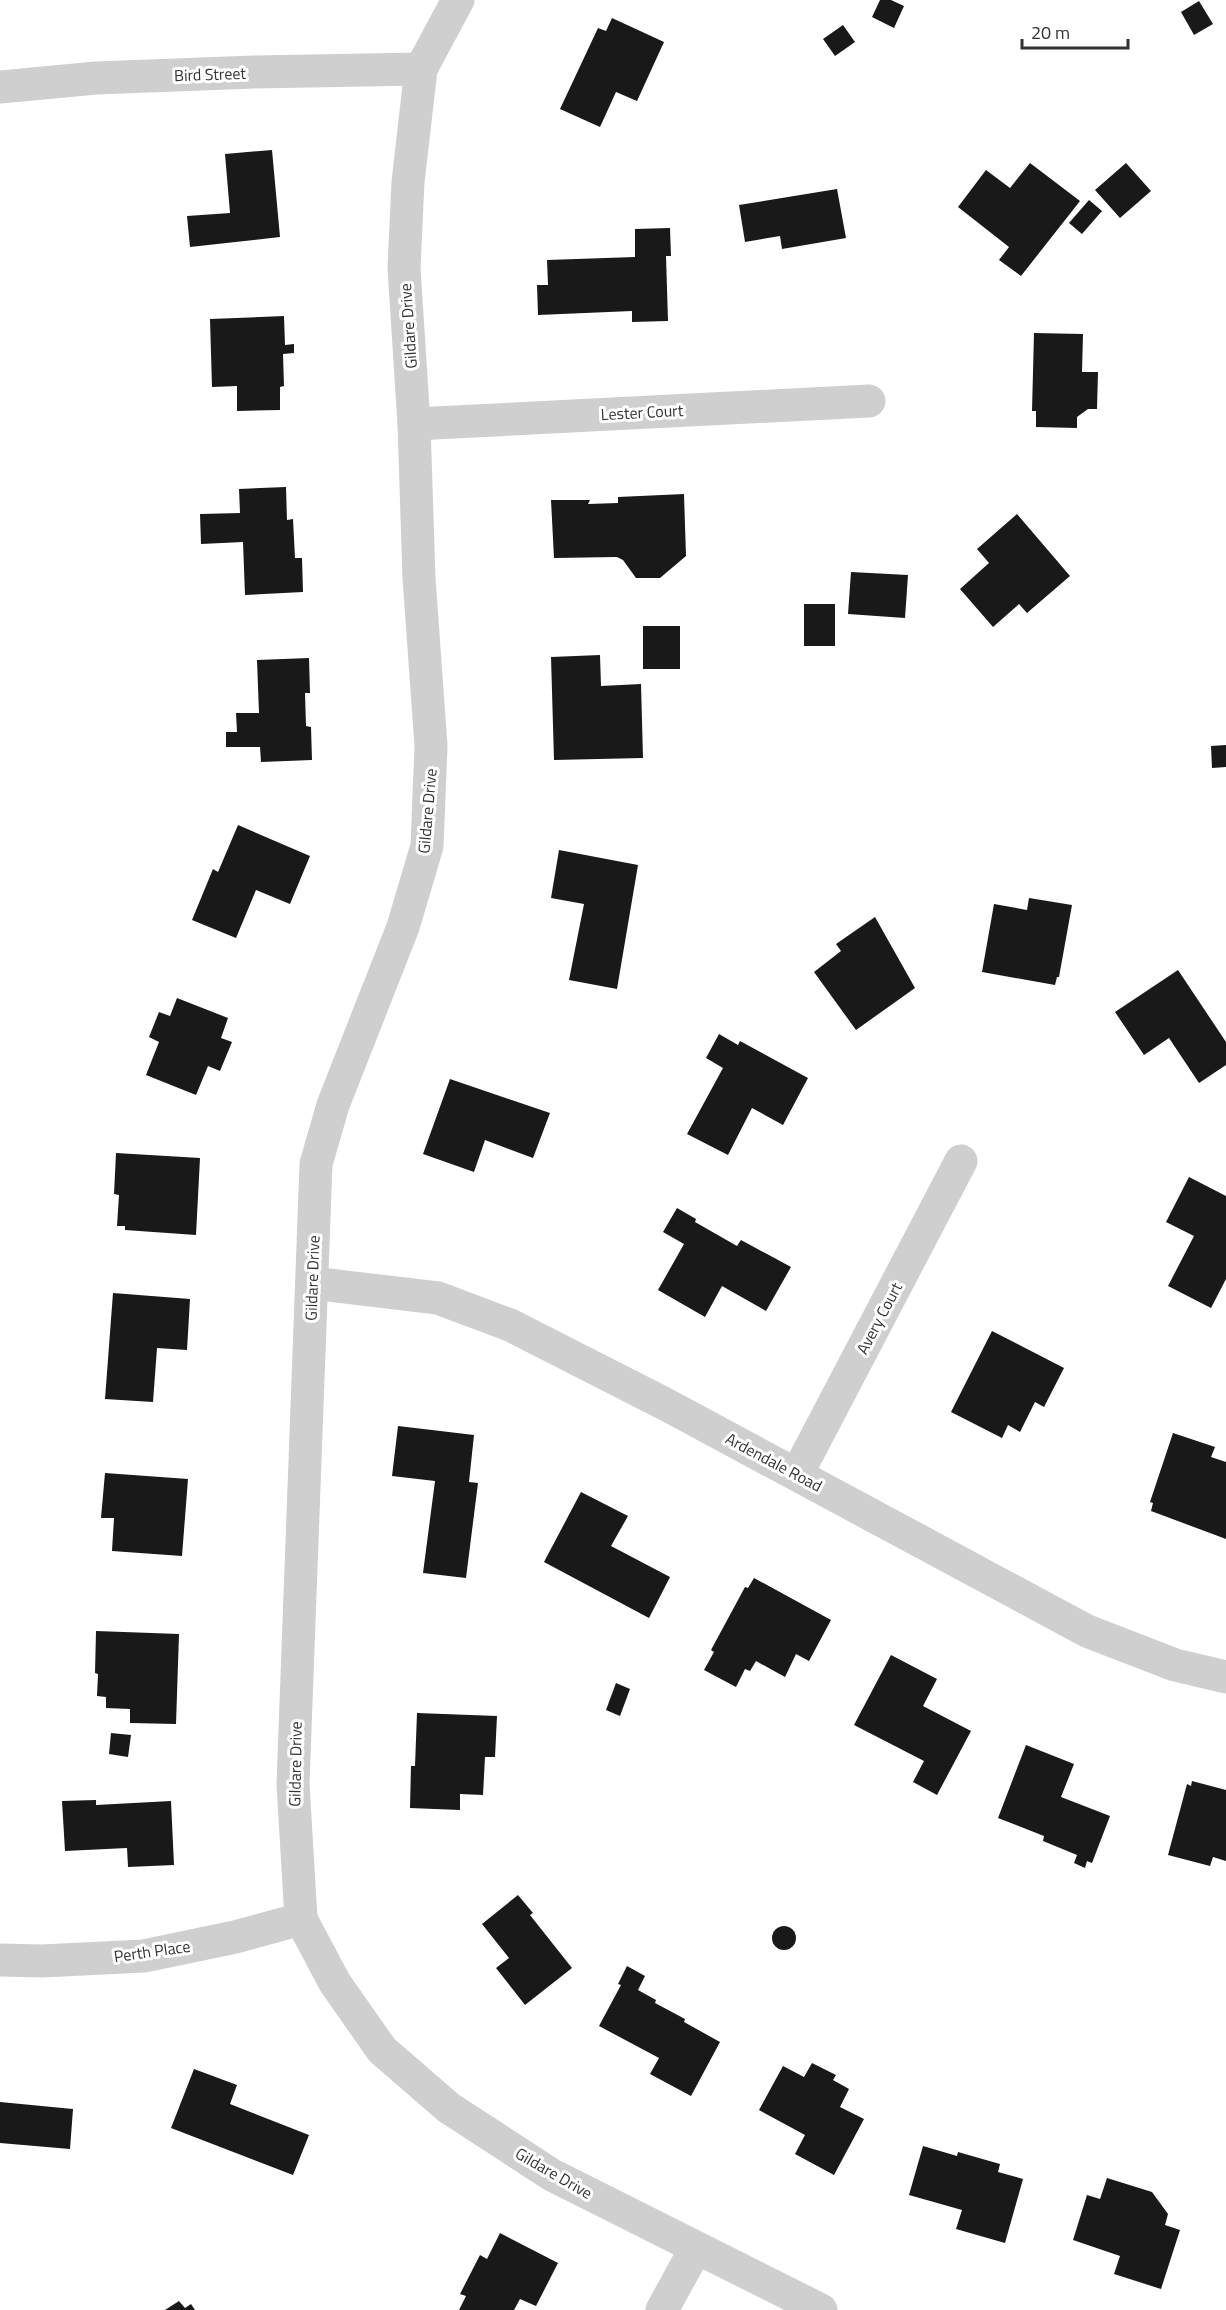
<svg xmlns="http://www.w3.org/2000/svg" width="1226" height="2310" font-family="'Titillium Web',sans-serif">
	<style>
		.building { fill: #191919 }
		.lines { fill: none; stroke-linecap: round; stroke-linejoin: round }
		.minor { stroke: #cfcfcf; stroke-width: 33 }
		.labels { text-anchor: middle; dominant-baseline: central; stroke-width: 6; stroke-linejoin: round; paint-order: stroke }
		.street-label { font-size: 16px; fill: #323232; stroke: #fff }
	</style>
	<rect width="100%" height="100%" fill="#fff"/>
	<g class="building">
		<path d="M880,0H891L904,6L894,28L872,17Z"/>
		<path d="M1199,1L1213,24L1194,35L1181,12Z"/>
		<path d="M612,18L664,42L637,101L616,92L600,127L560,109L598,28L606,31Z"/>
		<path d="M843,25L855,42L835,56L823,39Z"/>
		<path d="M272,150L280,237L190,247L187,216L230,213L225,154Z"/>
		<path d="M1030,163L1080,201L1021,276L999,260L1009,247L958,207L986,170L1010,188Z"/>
		<path d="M1126,163L1151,191L1120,218L1095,190Z"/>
		<path d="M837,189L846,238L782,249L780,236L745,242L739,205Z"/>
		<path d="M1089,200L1102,211L1082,234L1069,223Z"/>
		<path d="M670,228L671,256H666L668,321L632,322V311L538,315L537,285H548L547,260L635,257V229Z"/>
		<path d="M284,316L285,345L294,344V353L283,354L284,386L280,387V410L237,411V386L212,387L210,319Z"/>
		<path d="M1034,333L1083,334L1082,372H1098L1097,409H1088L1077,417V428L1036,427V411H1032Z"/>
		<path d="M286,487L287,520L293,519L295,558H302L303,592L245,595L243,542L201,544L200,514L240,513L239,489Z"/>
		<path d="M684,494L686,556L660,578H636L623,560L617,557L554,558L551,500H590L588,504L618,503V497Z"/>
		<path d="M1017,514L1070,576L1027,613L1019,604L993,627L960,589L989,563L977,549Z"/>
		<path d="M851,572L908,575L905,618L848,614Z"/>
		<rect x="804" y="604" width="31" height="42"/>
		<rect x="643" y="626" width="37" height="43"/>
		<path d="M600,655L601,686L641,684L643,758L554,760L551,657Z"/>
		<path d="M309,658L310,693H305L306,726L311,727L312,760L261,762L260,747H226V732H237L236,713H259L257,660Z"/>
		<path d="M1226,745V767L1212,768L1211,746Z"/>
		<path d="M238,825L310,856L290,904L256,890L236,938L192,920L213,869L218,872Z"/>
		<path d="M559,850L638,865L617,989L569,980L584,904L551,898Z"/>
		<path d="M1029,898L1072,905L1059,977H1057L1055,985L982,972L994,904L1027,910Z"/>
		<path d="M875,917L915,988L856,1030L814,972L841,951L836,944Z"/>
		<path d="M1178,970L1226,1042V1065L1199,1083L1169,1038L1144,1055L1115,1012Z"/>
		<path d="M177,998L228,1018L221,1038L232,1042L220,1071L208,1066L196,1095L146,1075L159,1042L149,1037L159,1012L170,1016Z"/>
		<path d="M719,1034L738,1045L740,1041L808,1078L783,1125L752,1108L728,1155L687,1134L723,1068L706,1058Z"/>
		<path d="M450,1079L550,1113L533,1158L485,1140L474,1172L423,1154Z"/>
		<path d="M116,1153L200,1158L196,1235L125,1230V1226H117L119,1195L114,1194Z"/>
		<path d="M1189,1177L1226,1196V1279L1211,1308L1168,1286L1194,1236L1166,1222Z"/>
		<path d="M677,1208L696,1219L695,1222L737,1246L741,1240L791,1267L766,1311L722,1286L705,1317L658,1290L684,1244L663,1232Z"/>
		<path d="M113,1293L190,1299L187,1350L157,1348L153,1402L105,1399Z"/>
		<path d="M992,1331L1064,1368L1044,1407L1035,1402L1020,1432L1008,1425L1002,1438L951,1412Z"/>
		<path d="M398,1426L474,1435L469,1482L478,1483L466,1578L423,1573L435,1481L392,1476Z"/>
		<path d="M1173,1433L1215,1447L1211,1457L1226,1462V1539L1151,1511L1153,1503L1150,1502Z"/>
		<path d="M105,1473L188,1479L182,1556L112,1551L114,1518H101Z"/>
		<path d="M581,1492L628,1516L611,1546L670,1577L649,1618L544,1562Z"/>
		<path d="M754,1578L831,1620L809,1661L796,1654L785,1677L756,1661L750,1671L745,1669L736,1687L704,1670L714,1652L711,1650L745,1587L748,1588Z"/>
		<path d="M96,1631L179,1634L176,1724L130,1723V1709L106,1708V1697L97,1696L98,1674L95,1673Z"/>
		<path d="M891,1655L937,1679L923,1706L971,1731L937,1795L913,1782L924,1761L854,1725Z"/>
		<path d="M616,1683L630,1689L620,1716L606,1710Z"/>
		<path d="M417,1713L497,1716L495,1757H485L483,1795L460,1794V1810L410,1808L411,1766H415Z"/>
		<path d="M111,1733L131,1735L128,1757L109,1754Z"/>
		<path d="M1026,1745L1074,1764L1061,1797L1110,1816L1092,1863L1087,1861L1085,1868L1074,1863L1077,1855L1043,1841L1044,1836L998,1818Z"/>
		<path d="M1192,1781L1226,1790V1861L1213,1857L1210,1866L1168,1855L1187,1784L1191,1786Z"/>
		<path d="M96,1800V1805L171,1801L174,1865L128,1867L127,1848L65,1851L62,1801Z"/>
		<path d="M518,1895L533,1913L530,1915L572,1968L525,2005L496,1968L509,1958L482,1924Z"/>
		<circle cx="784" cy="1938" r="12"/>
		<path d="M627,1966L645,1976L638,1990L656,2000L655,2003L685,2019L684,2022L720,2042L691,2096L650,2074L659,2058L599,2026L621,1985L618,1984Z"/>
		<path d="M812,2063L836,2075L833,2080L849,2089L840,2107L864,2119L834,2175L795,2154L805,2135L759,2110L783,2066L804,2077Z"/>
		<path d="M194,2069L237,2085L230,2104L309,2135L293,2175L171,2128Z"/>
		<path d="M0,2102L73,2109L70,2149L0,2143Z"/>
		<path d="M923,2146L957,2156L958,2152L1000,2164L998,2172L1023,2179L1005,2243L956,2229L962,2210L909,2195Z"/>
		<path d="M1107,2178L1152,2192L1168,2214L1165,2225L1180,2230L1161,2289L1114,2274L1120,2256L1073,2240L1087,2195L1100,2199Z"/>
		<path d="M500,2233L558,2263L536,2306L520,2299L514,2310H459L466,2296L460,2294L480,2255L487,2259Z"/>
		<path d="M179,2301L185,2308L191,2304L195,2310H165Z"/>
	</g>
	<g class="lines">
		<g class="minor">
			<path d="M458,0L421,69L408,182L404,268L414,424L419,578L431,746L427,846L403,927L333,1105L316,1164L293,1784L301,1919L335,1983L382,2050L449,2108L552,2175L821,2310"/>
			<path d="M0,87L96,78L254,72L421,69"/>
			<path d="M414,424L869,401"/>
			<path d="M312,1283L438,1298L510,1325L667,1405L1087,1631L1175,1665L1226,1677"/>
			<path d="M797,1474L961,1161"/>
			<path d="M0,1960L42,1961L144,1956L235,1937L301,1919"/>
			<path d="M662,2310L696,2248"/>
		</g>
	</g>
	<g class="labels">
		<g class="street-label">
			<text transform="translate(210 74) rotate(-2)">Bird Street</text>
			<text transform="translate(408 326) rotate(-94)">Gildare Drive</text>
			<text transform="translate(642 412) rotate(-3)">Lester Court</text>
			<text transform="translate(427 811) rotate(-85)">Gildare Drive</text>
			<text transform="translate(312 1278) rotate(-88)">Gildare Drive</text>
			<text transform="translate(879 1318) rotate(-62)">Avery Court</text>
			<text transform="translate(774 1462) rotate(28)">Ardendale Road</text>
			<text transform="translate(295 1764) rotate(-89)">Gildare Drive</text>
			<text transform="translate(152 1951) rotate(-8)">Perth Place</text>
			<text transform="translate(554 2173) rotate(30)">Gildare Drive</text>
		</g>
	</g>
	<path d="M1022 39v9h106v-9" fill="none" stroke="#323232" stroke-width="3"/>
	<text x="1031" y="39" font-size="18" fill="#323232" stroke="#ffffff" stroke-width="4.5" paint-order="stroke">20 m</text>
</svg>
